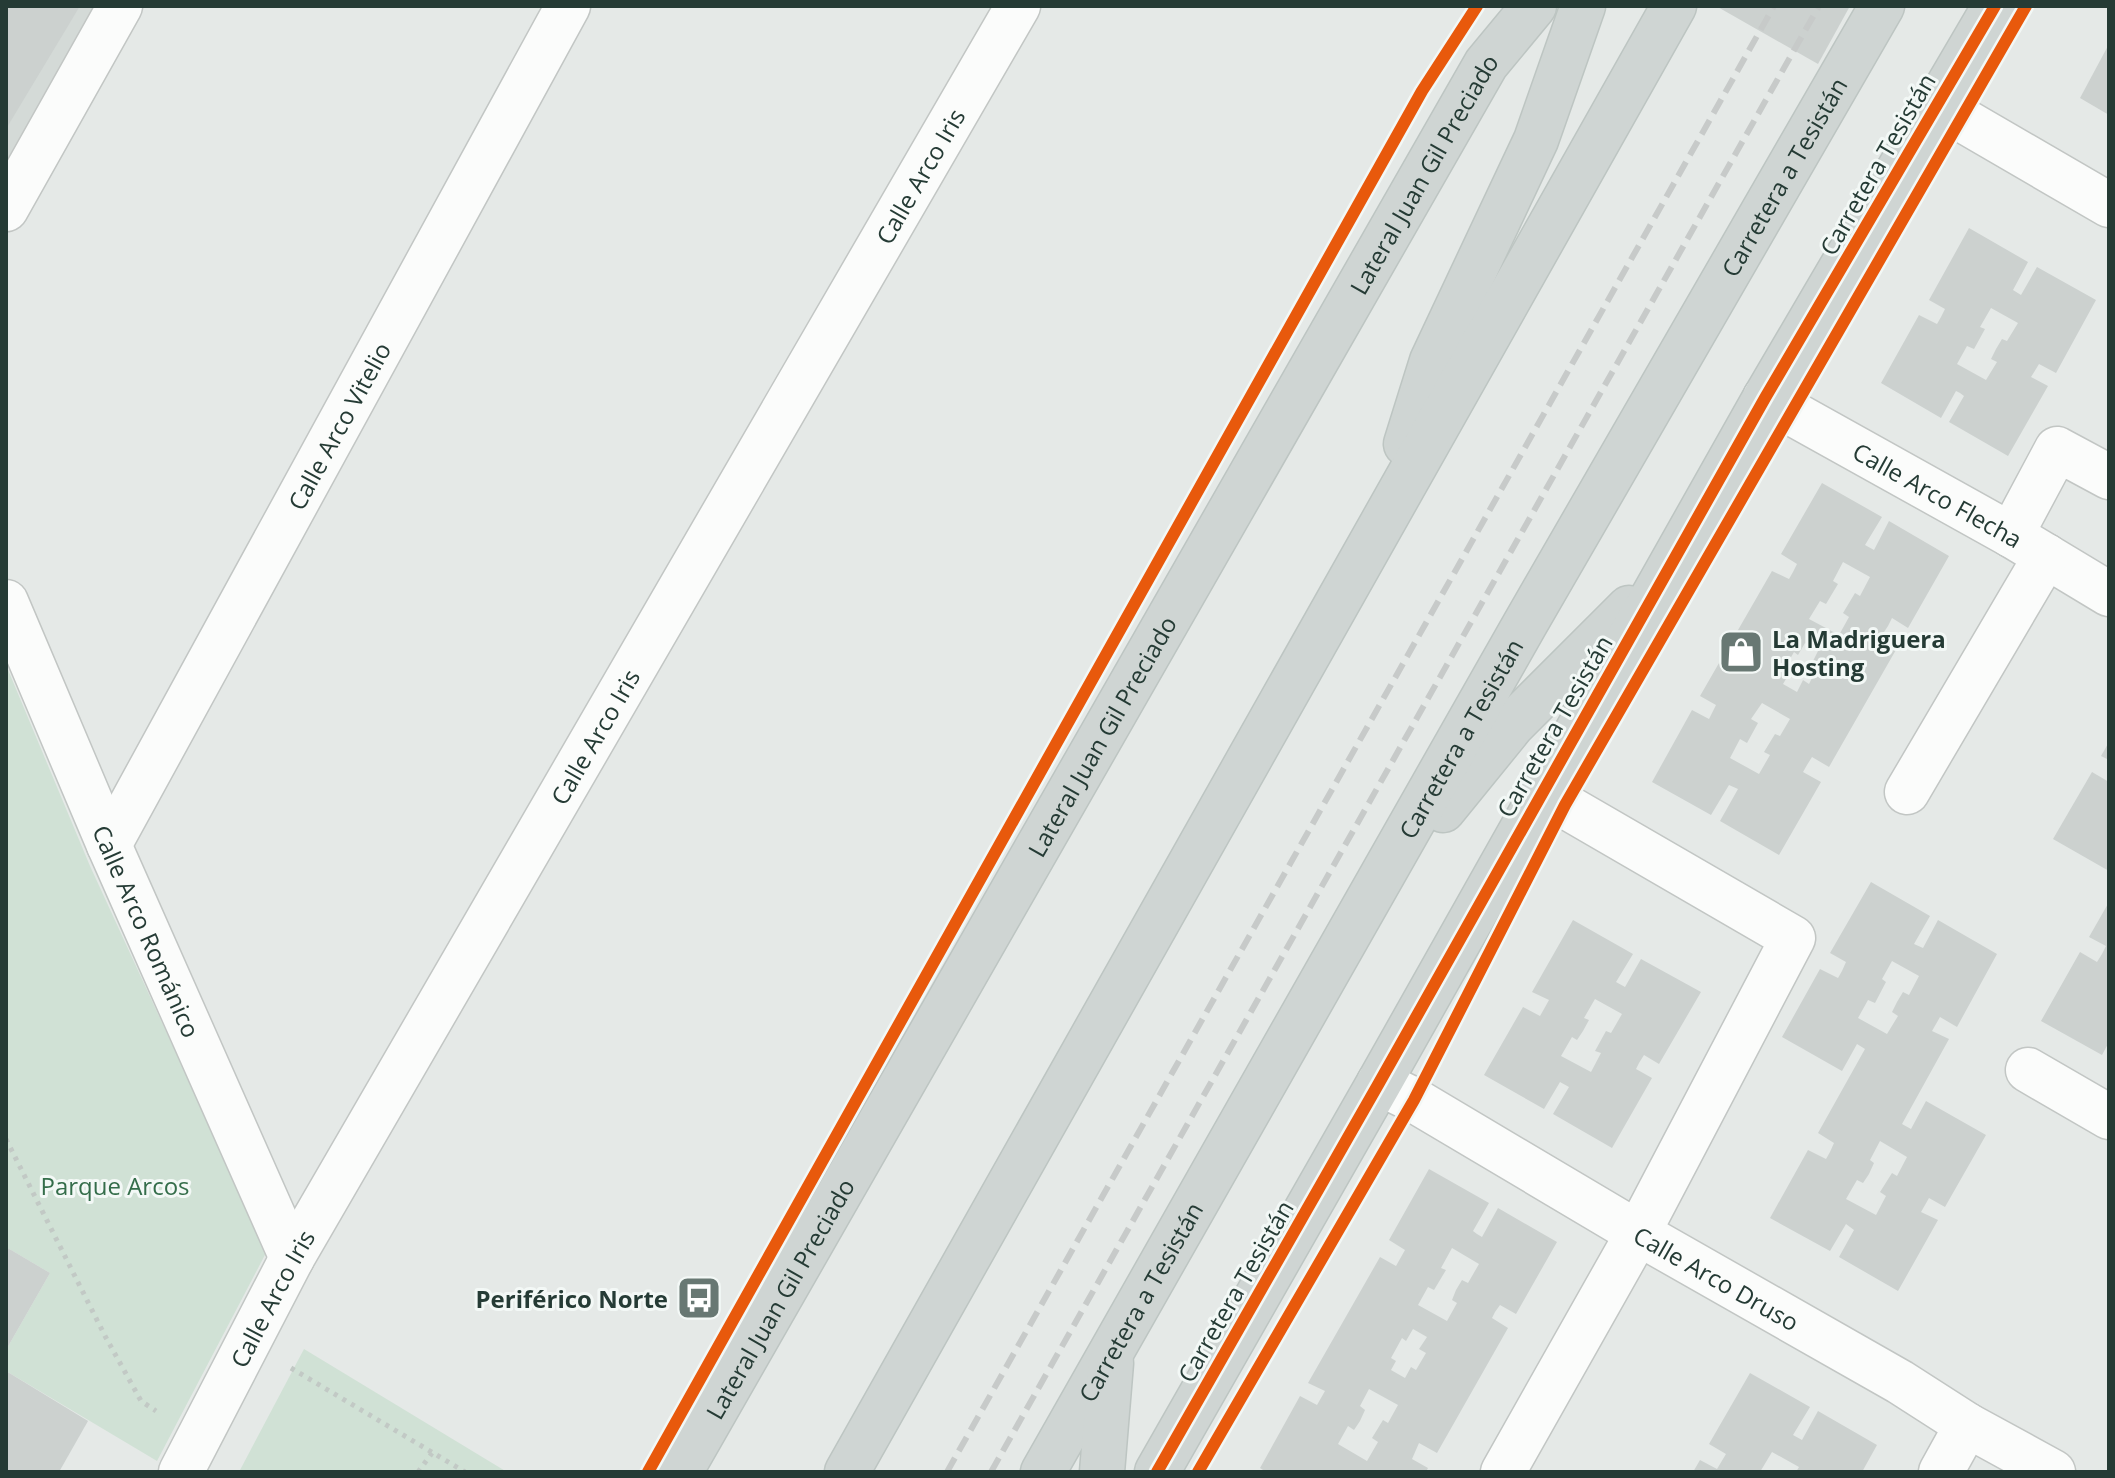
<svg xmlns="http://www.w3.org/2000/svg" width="2115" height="1478" font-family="'Open Sans',sans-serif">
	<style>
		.built { fill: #d4dad7 }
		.green { fill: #d0e1d5 }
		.building { fill: #ccd1cf; fill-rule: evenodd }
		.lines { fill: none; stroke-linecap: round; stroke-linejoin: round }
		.minor-casing { stroke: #c2c6c4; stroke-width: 47 }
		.major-casing { stroke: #bdc5c2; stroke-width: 47 }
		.path { stroke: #c2c9c5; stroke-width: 5; stroke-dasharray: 4 6; stroke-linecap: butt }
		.minor { stroke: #fbfcfb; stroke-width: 44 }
		.major { stroke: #cfd5d3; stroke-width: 44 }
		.rail { stroke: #c7cac9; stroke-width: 6; stroke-dasharray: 16 8; stroke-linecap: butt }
		.cycleway-casing { stroke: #f3f8f6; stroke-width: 17 }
		.cycleway { stroke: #e8590c; stroke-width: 12 }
		.labels { text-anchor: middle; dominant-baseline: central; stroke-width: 6; stroke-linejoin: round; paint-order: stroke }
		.street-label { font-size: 24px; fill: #253b35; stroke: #f3f8f6 }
		.poi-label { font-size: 24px; font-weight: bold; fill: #253b35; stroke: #f3f8f6; text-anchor: start }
		.park-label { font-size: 24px; fill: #346d4a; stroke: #f3f8f6 }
	</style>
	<rect width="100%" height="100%" fill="#e5e9e7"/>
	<path class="built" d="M6,6H99L6,171Z"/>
	<g class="green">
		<path d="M6,665L90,866L267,1251L157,1461L6,1371V1350L50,1273L6,1247Z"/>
		<path d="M304,1349L507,1472H239Z"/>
	</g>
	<g class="building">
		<path d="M6,6H80L6,129Z"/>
		<path d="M1716,6H1850L1818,64Z"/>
		<path d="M2109,44V115L2080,98Z"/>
		<path d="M1969,228L2028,262L2013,290L2021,295L2037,267L2096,300L2056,373L2039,364L2031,377L2048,386L2008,456L1949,422L1964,396L1960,393L1956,391L1941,418L1881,383L1919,315L1937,324L1941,317L1945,309L1929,300ZM1991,308L2018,323L2007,341L2002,339L1996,349L1991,359L1997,362L1986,380L1957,364L1967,346L1974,349L1985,329L1980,327Z"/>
		<path d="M1822,483L1882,517L1865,545L1874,550L1889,521L1949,556L1908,628L1892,618L1888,626L1884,632L1901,641L1829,767L1812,757L1807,765L1803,772L1821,782L1779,855L1720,821L1738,789L1729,785L1711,815L1652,782L1692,710L1709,719L1716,705L1700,696L1772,571L1789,579L1793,572L1797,564L1781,554ZM1843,562L1870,577L1860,596L1855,593L1843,613L1849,617L1839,635L1809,619L1820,601L1826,604L1838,584L1833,581ZM1805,643L1818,651L1812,663L1818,666L1809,684L1803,680L1797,692L1783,684L1789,674L1783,671L1794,652L1798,655ZM1762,703L1790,719L1780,736L1775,734L1764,752L1770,755L1759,774L1730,758L1740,739L1747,743L1758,723L1751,719Z"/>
		<path d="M2109,742V760L2101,756Z"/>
		<path d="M2092,772L2109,782V871L2053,839Z"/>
		<path d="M1871,882L1930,916L1914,944L1923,948L1938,920L1997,954L1957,1027L1940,1017L1932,1031L1949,1039L1902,1124L1911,1129L1926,1101L1986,1135L1945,1207L1929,1198L1921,1212L1938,1220L1898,1291L1839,1257L1854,1230L1846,1224L1830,1251L1770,1218L1808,1150L1826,1159L1830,1152L1834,1143L1818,1133L1865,1049L1857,1044L1842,1071L1782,1037L1820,969L1838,978L1842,971L1846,962L1830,953ZM1892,961L1919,976L1909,995L1903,992L1897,1002L1892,1012L1898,1016L1887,1034L1858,1018L1868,1000L1875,1003L1886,982L1882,979ZM1880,1141L1907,1157L1897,1176L1892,1173L1880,1192L1886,1196L1876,1215L1846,1199L1857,1180L1863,1183L1869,1174L1874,1163L1870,1160Z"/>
		<path d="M2109,902V1042L2102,1055L2041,1021L2080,952L2097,962L2102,954L2106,946L2089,937Z"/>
		<path d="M1573,920L1633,954L1616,982L1625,987L1641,959L1701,992L1659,1064L1644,1055L1639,1063L1636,1069L1652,1078L1612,1148L1553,1114L1569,1087L1560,1082L1544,1109L1484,1075L1523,1007L1540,1016L1544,1009L1549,1000L1532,992ZM1595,999L1622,1014L1611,1033L1606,1031L1595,1051L1601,1053L1591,1072L1561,1056L1572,1037L1577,1040L1583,1031L1589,1020L1584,1018Z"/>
		<path d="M1429,1169L1489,1203L1473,1231L1477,1234L1482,1237L1498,1208L1557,1242L1516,1314L1500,1305L1495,1312L1492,1318L1508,1328L1437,1453L1419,1443L1412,1459L1428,1468L1426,1472H1266L1260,1468L1300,1396L1317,1405L1325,1391L1308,1383L1380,1257L1396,1266L1405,1250L1389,1240ZM1452,1248L1479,1264L1468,1283L1462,1280L1456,1290L1452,1300L1457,1303L1447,1321L1418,1305L1428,1287L1434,1290L1446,1270L1441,1268ZM1413,1329L1427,1337L1419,1349L1426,1353L1416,1370L1411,1367L1405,1378L1391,1370L1396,1361L1391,1358L1402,1338L1406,1341ZM1369,1389L1398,1405L1388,1423L1383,1420L1372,1438L1378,1442L1367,1461L1338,1444L1348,1426L1354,1430L1360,1421L1365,1410L1360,1406Z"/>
		<path d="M6,1247L50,1273L6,1350Z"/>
		<path d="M6,1371L88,1421L59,1472H6Z"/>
		<path d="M1750,1373L1810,1407L1793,1435L1802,1440L1818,1411L1877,1445L1862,1472H1796L1799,1467L1772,1452L1760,1472H1693L1700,1460L1717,1469L1726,1454L1709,1444Z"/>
	</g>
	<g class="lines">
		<g class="minor-casing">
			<g id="minor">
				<path d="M1937,105L2109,205"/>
				<path d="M6,209L120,6"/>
				<path id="s1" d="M1765,398L2011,535L2109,594"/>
				<path d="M2011,535L2057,449L2109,477"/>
				<path id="s2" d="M6,602L109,845L292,1258"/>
				<path d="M1907,792L2046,556"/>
				<path id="s3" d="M109,845L568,6"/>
				<path d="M2028,1070L2109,1117"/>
				<path id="s4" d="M1379,1083L1414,1100L1638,1233L1900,1382L1967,1425L2053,1472"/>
				<path id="s5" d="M181,1472L292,1258L1018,6"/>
				<path d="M1503,1472L1638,1233L1793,938L1541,792"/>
				<path d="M1941,1472L1967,1425"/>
			</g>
		</g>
		<g class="major-casing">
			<g id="major">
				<path d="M1406,444L1432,361L1536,140L1583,6"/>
				<path d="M1443,810L1512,725L1629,608"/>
				<path id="s6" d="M680,1472L1486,64L1534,6"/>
				<path d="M847,1472L1674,6"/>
				<path id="s7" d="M1043,1472L1525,624L1882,6"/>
				<path d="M1102,1472L1111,1363"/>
				<path d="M1157,1472L1379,1083L1765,398L1995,6"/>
			</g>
		</g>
		<g class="path">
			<path d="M6,1139L105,1336L141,1401L156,1411"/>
			<path d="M291,1368L465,1472"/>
			<path d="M418,1472L432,1453"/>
		</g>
		<use href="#minor" class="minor"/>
		<use href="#major" class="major"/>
		<g class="rail">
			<path d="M947,1472L1774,6"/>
			<path d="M991,1472L1819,6"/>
		</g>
		<g class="cycleway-casing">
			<g id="cycleway">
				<path d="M648,1472L1422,91L1477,6"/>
				<path d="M1157,1472L1379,1083L1765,398L1995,6"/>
				<path d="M1198,1472L1414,1100L1565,805L2026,6"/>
			</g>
		</g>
		<use href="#cycleway" class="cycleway"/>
	</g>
	<defs>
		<g id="shop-square" transform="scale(2.3)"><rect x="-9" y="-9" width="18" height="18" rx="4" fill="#687873" stroke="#f3f8f6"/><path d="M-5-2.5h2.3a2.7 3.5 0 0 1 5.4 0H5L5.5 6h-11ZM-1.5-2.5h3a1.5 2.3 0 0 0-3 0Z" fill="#fff"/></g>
		<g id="bus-square" transform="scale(2.3)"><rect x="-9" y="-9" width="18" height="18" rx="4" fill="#687873" stroke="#f3f8f6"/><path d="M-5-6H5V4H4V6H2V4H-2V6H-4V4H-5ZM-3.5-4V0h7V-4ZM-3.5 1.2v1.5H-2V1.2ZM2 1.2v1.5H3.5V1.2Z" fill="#fff"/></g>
	</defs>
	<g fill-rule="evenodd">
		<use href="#shop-square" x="1741" y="652"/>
		<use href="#bus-square" x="699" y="1298"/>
	</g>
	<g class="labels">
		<g class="street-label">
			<text transform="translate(1877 164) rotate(-60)">Carretera Tesistán</text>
			<text stroke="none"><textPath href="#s6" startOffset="1496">Lateral Juan Gil Preciado</textPath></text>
			<text stroke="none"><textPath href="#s5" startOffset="1492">Calle Arco Iris</textPath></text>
			<text stroke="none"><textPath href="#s7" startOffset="1492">Carretera a Tesistán</textPath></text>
			<text stroke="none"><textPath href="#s3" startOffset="478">Calle Arco Vitelio</textPath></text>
			<text stroke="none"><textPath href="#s1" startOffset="198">Calle Arco Flecha</textPath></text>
			<text transform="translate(1554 726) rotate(-60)">Carretera Tesistán</text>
			<text stroke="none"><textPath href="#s6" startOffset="848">Lateral Juan Gil Preciado</textPath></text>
			<text stroke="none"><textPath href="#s5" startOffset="844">Calle Arco Iris</textPath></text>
			<text stroke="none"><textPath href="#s7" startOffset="844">Carretera a Tesistán</textPath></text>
			<text stroke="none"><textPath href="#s2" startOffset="358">Calle Arco Románico</textPath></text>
			<text stroke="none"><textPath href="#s4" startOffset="390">Calle Arco Druso</textPath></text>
			<text transform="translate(1235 1291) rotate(-60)">Carretera Tesistán</text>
			<text stroke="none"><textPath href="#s5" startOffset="196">Calle Arco Iris</textPath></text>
			<text stroke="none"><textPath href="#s6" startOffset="200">Lateral Juan Gil Preciado</textPath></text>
			<text stroke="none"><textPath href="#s7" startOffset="196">Carretera a Tesistán</textPath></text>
		</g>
		<g class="poi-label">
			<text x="1772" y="638">La Madriguera<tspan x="1772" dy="28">Hosting</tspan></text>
			<text x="668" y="1298" text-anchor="end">Periférico Norte</text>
		</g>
		<g class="park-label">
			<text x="115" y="1185">Parque Arcos</text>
		</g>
	</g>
	<rect width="2115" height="1478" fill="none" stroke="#253b35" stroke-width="16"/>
</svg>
